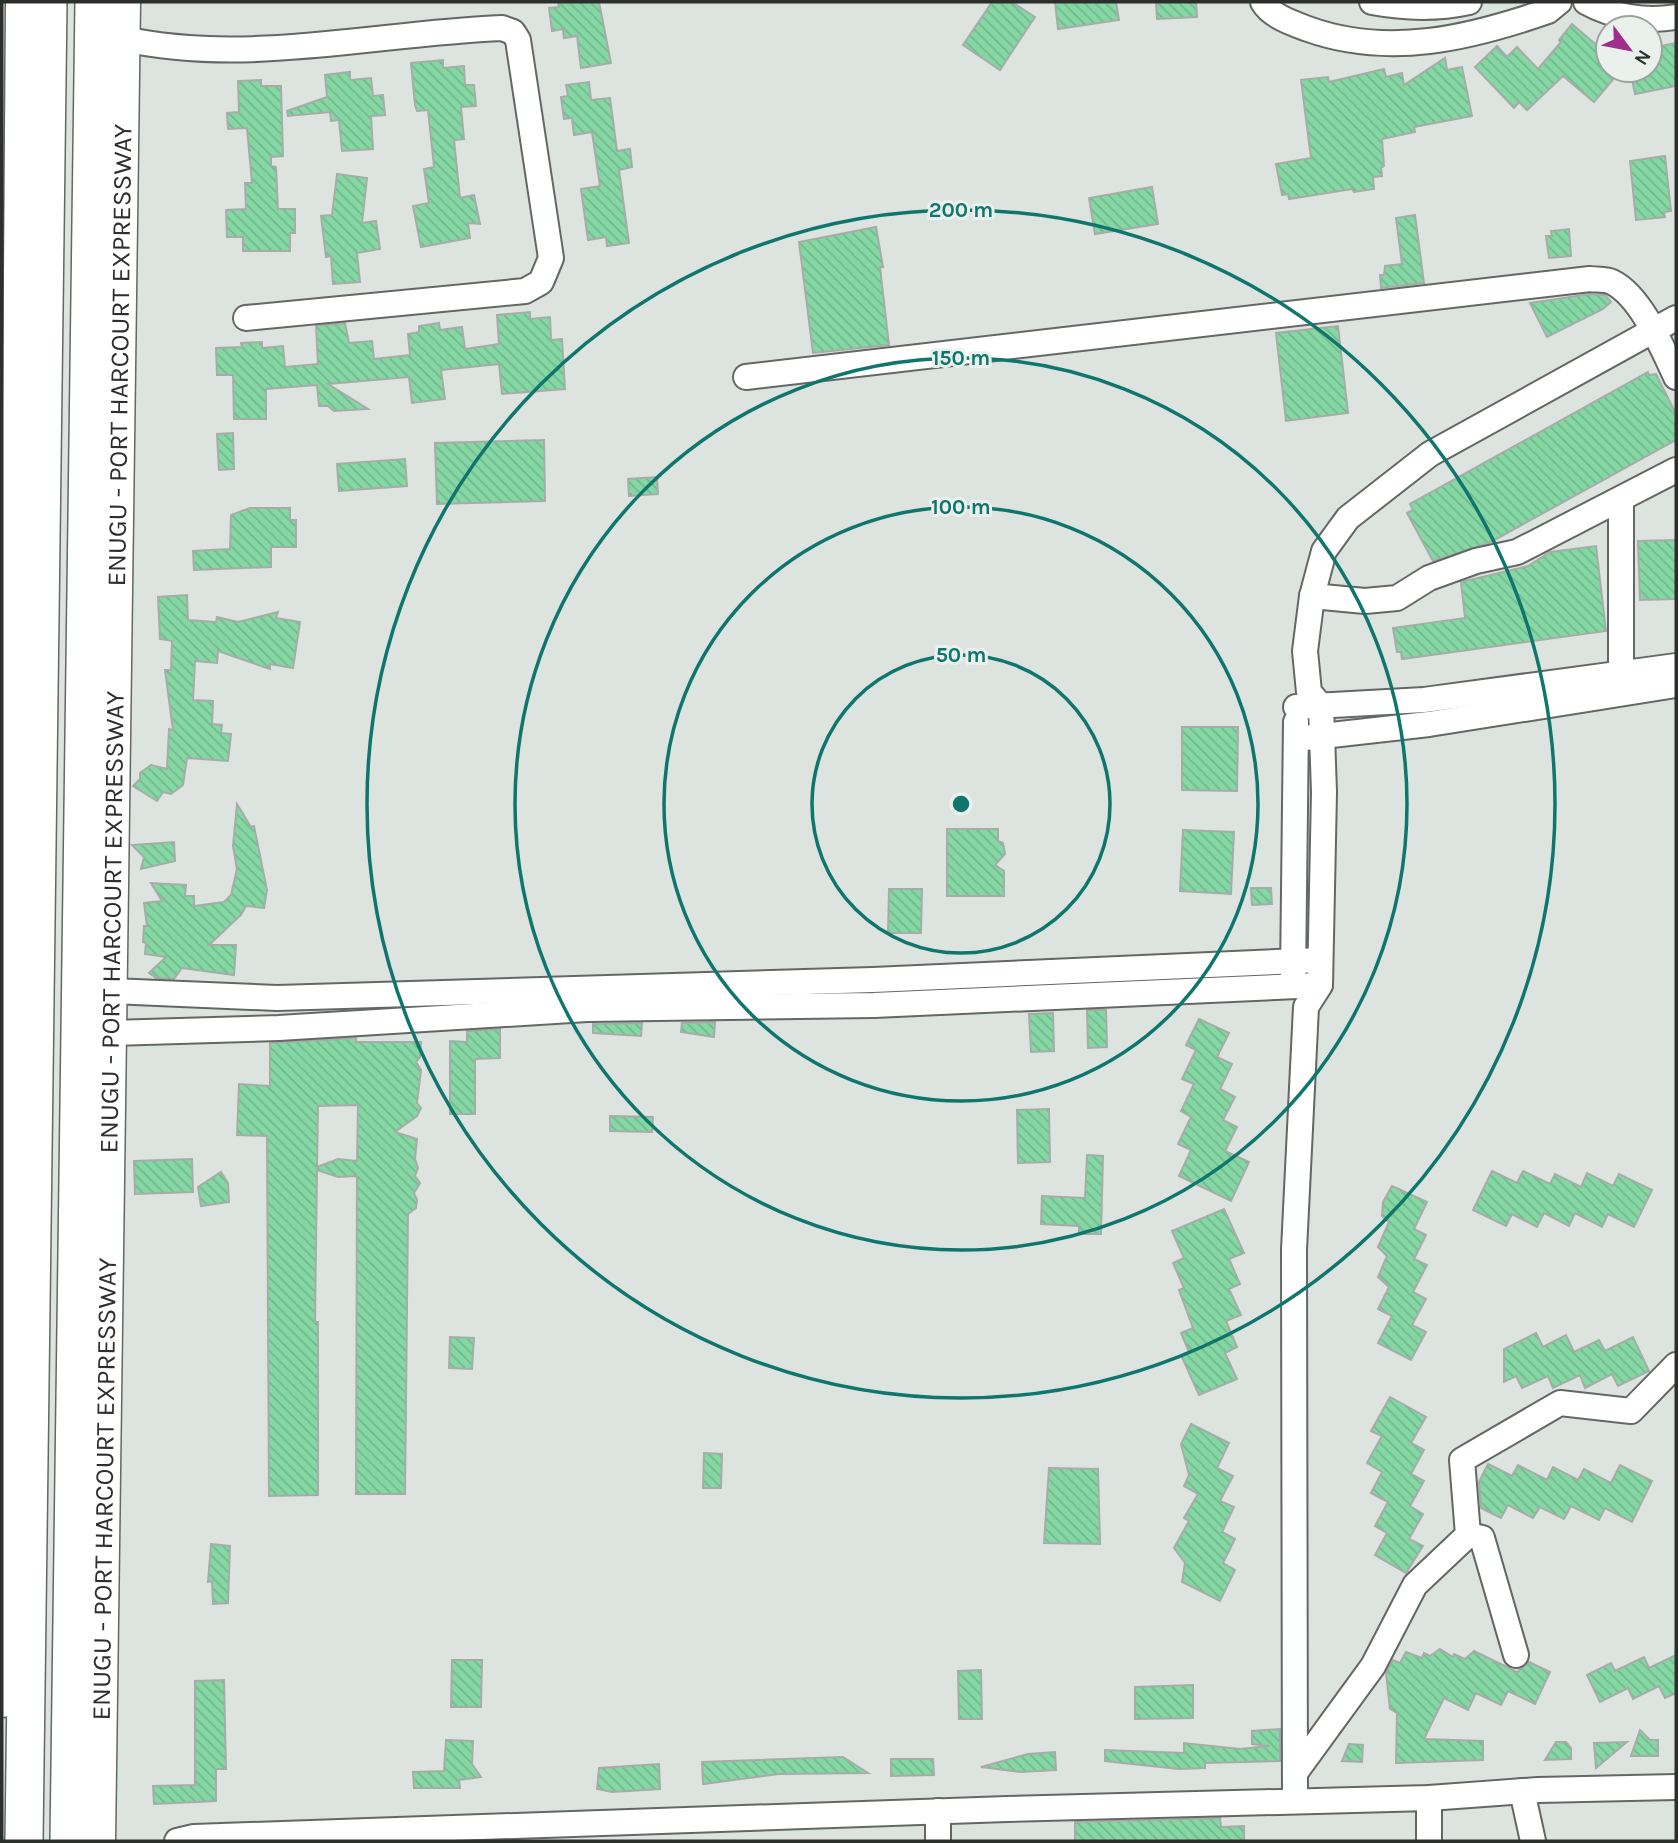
<svg xmlns="http://www.w3.org/2000/svg" width="1678" height="1843" font-family="Karla,sans-serif">
	<style>
		.building { fill: url(#building-back-hatch); stroke: #a6ada8; stroke-width: 2; fill-rule: evenodd }
		.lines { fill: none; stroke-linecap: round; stroke-linejoin: round }
		.minor-casing { stroke: #626863; stroke-width: 28 }
		.major-casing { stroke: #626863; stroke-width: 35 }
		.highway-casing { stroke: #626863; stroke-width: 40 }
		.minor { stroke: #fff; stroke-width: 24 }
		.major { stroke: #fff; stroke-width: 32 }
		.highway { stroke: #fff; stroke-width: 37 }
		.ring { fill: none; stroke: #0f766e; stroke-width: 3.5 }
		.labels { text-anchor: middle; dominant-baseline: central; stroke-width: 6; stroke-linejoin: round; paint-order: stroke }
		.street-label { font-size: 26px; fill: #2d2f2d; stroke: #eaf1ec }
		.centre { fill: #0f766e; stroke: #eaf1ec; stroke-width: 3.5 }
		.ring-label { font-size: 21px; text-anchor: middle; font-weight: bold; fill: #0f766e; stroke: #eaf1ec; stroke-width: 6; stroke-linejoin: round; paint-order: stroke }
	</style>
	<defs>
		<pattern id="building-back-hatch" width="6" height="6" patternUnits="userSpaceOnUse" patternTransform="scale(1.75)"><rect width="6" height="6" fill="#85d7a4"/><path d="M-1 5l2 2M0 0l6 6M5-1l2 2" fill="none" stroke="#73b98e"/></pattern>
	</defs>
	<rect width="100%" height="100%" fill="#dde3df"/>
	<g class="building">
		<path d="M558,2H599L611,63L581,68L577,36L564,38L563,29L552,31L549,8L559,7Z"/>
		<path d="M992,2H1012L1035,17L1000,70L963,45Z"/>
		<path d="M1055,2H1116L1119,20L1058,29Z"/>
		<path d="M1156,2H1196L1197,17L1157,19Z"/>
		<path d="M1572,24L1608,55V70H1621L1594,102L1563,76L1527,110L1519,102L1514,108L1475,67L1497,46L1507,57L1517,47L1538,69L1561,42L1559,40Z"/>
		<path d="M1676,43V86L1635,94L1630,70H1650V48Z"/>
		<path d="M1445,58L1447,70L1462,67L1472,116L1414,127L1415,132L1382,139L1384,166L1381,168L1382,176L1373,177L1374,189L1354,192L1352,189L1289,199L1288,194L1282,195L1276,164L1311,158L1301,80L1328,77L1329,82L1384,69L1386,77L1402,73L1404,85Z"/>
		<path d="M443,60V68L464,66L465,85H474L476,106L461,107L464,139L454,140L460,198L474,195L480,224L468,223L470,238L421,247L413,206L429,203L424,169L434,167L428,110L417,111L415,105L411,63Z"/>
		<path d="M350,72V80L371,78L373,96L383,95L385,115L371,116L373,149L342,151L339,120L331,121L330,112L288,116L287,111L327,97L325,75Z"/>
		<path d="M261,80V86H281L283,156L271,157V166L276,167L278,209H295V233H290V251H243V237H227L226,210L246,209L245,183H252L247,128L228,129L227,113L239,112L238,81Z"/>
		<path d="M589,82L591,100L610,98L617,151L630,149L632,167L619,170L629,243L607,246L606,237L588,240L581,189L600,186L592,132L574,135L572,118L564,119L561,97L568,96L566,85Z"/>
		<path d="M1665,156L1671,211L1664,212L1665,217L1636,220L1630,161Z"/>
		<path d="M337,174L367,178L362,223L376,221L380,249L357,253L360,282L333,284L331,256L326,257L321,216L332,215Z"/>
		<path d="M1152,187L1158,224L1095,234L1089,198Z"/>
		<path d="M1415,215L1424,283L1381,288L1380,275H1384L1385,266L1402,264L1396,218Z"/>
		<path d="M876,227L883,267H880L889,345L813,353L799,242Z"/>
		<path d="M1569,229L1571,256L1549,258L1546,236H1552L1551,231Z"/>
		<path d="M1590,294L1605,295L1611,302L1603,309L1547,337L1530,303Z"/>
		<path d="M530,312V319L550,317L551,340L562,339L565,389L502,394L499,364L441,370L445,399L412,403L409,377L328,384L368,409L334,411L328,406H319L317,385L266,389V419H234L233,375H217L216,348L242,347L241,343L262,342V348L283,346L285,367L318,364L316,326L345,323L349,343L372,341L374,359L410,355L408,334L419,332V326L439,323L440,330L462,327L465,349L499,344L497,315Z"/>
		<path d="M1338,326L1348,413L1286,421L1276,333Z"/>
		<path d="M1648,372L1649,375L1656,374L1676,414V440L1489,543L1433,561L1407,513L1413,510L1410,504Z"/>
		<path d="M233,433L234,469L219,470L217,434Z"/>
		<path d="M544,440L545,501L437,504L435,443Z"/>
		<path d="M405,459L407,486L339,491L337,464Z"/>
		<path d="M657,477L658,494L629,496L628,479Z"/>
		<path d="M250,508H290V520H296V547H271V567L194,570L193,551L230,549L231,515Z"/>
		<path d="M1676,540V599L1640,600L1638,541Z"/>
		<path d="M1596,546L1606,631L1402,659L1401,652H1397L1393,628L1465,618L1461,582L1528,566L1550,552Z"/>
		<path d="M187,595L188,620L216,622L217,617L238,622L278,612L276,618L300,622L293,668L270,664V669L218,651L217,663L195,661L193,700L213,701L212,724L222,725L221,733L231,734L228,761L187,758L183,785L171,794L163,792L157,801L133,786L140,779V773L151,765L167,769L169,729L173,730L165,670H171L172,641L160,639L158,597Z"/>
		<path d="M1182,727H1238L1237,791L1182,790Z"/>
		<path d="M237,804L251,827L254,826L267,890L264,908L246,906L241,915L209,945H236L234,975L182,968L174,979L156,978L149,973L166,957L145,954L146,943L143,942L144,926H147L144,903L162,901L151,883L186,885L185,896H194V906L224,902L231,895L237,869L233,846Z"/>
		<path d="M947,829H998V841L1003,843L1005,854L995,865L1004,871V896H947Z"/>
		<path d="M1183,830L1234,832L1231,894L1180,891Z"/>
		<path d="M174,842L175,861L141,869L144,857L132,845Z"/>
		<path d="M1251,888H1271L1272,904L1252,905Z"/>
		<path d="M889,889H922L921,933H888Z"/>
		<path d="M1087,1010H1106L1107,1047L1088,1048Z"/>
		<path d="M1053,1013L1054,1051L1031,1052L1029,1014Z"/>
		<path d="M1199,1019L1229,1033L1217,1057L1232,1064L1220,1089L1235,1097L1223,1120L1237,1127L1225,1151L1249,1162L1231,1201L1179,1176L1191,1150L1178,1144L1191,1117L1181,1111L1194,1084L1182,1079L1196,1050L1186,1045Z"/>
		<path d="M715,1022L714,1037L681,1032L682,1023Z"/>
		<path d="M642,1023L641,1036L593,1033V1024Z"/>
		<path d="M500,1029V1058L475,1059V1114H450V1041L467,1042V1031Z"/>
		<path d="M356,1038V1042H421L420,1057L416,1062L421,1070L417,1103L421,1108L417,1116L395,1132L417,1139L415,1159L418,1168L415,1176L420,1183L414,1193L417,1200L416,1208L408,1214L405,1494H356L357,1176L338,1177L317,1170L315,1322H318V1495L269,1496L267,1136L237,1135L239,1084L270,1086V1043ZM358,1105L357,1161L338,1159L317,1167L318,1106Z"/>
		<path d="M1049,1109L1050,1162L1018,1163L1017,1110Z"/>
		<path d="M610,1116L653,1117L652,1132L610,1131Z"/>
		<path d="M1087,1155L1103,1156L1101,1234H1079V1226L1041,1224L1042,1196L1085,1198Z"/>
		<path d="M192,1159L193,1192L135,1194L134,1161Z"/>
		<path d="M1492,1171L1517,1183L1523,1171L1550,1184L1555,1174L1581,1187L1587,1173L1613,1186L1619,1174L1652,1190L1634,1227L1608,1214L1602,1227L1575,1213L1569,1226L1544,1213L1537,1227L1512,1214L1506,1226L1473,1210Z"/>
		<path d="M221,1172L228,1183L229,1202L201,1206L198,1187Z"/>
		<path d="M1392,1186L1427,1202L1414,1229L1426,1235L1414,1259L1427,1265L1413,1292L1426,1299L1412,1325L1426,1332L1411,1360L1378,1343L1392,1316L1378,1309L1389,1287L1378,1277L1387,1256L1378,1247L1389,1222L1382,1216L1383,1202Z"/>
		<path d="M1224,1209L1244,1253L1229,1259L1240,1284L1229,1289L1241,1315L1226,1321L1237,1347L1225,1353L1237,1379L1199,1395L1181,1355L1189,1352L1181,1333L1193,1328L1179,1290L1184,1288L1173,1263L1184,1258L1172,1231Z"/>
		<path d="M1536,1333L1543,1347L1566,1335L1574,1352L1599,1340L1605,1351L1633,1337L1649,1371L1618,1386L1612,1374L1585,1388L1580,1375L1553,1388L1548,1376L1522,1388L1516,1376L1504,1382V1349Z"/>
		<path d="M450,1337L474,1338L472,1369L449,1368Z"/>
		<path d="M1390,1397L1426,1417L1411,1443L1424,1450L1411,1474L1424,1481L1410,1506L1423,1514L1409,1539L1423,1546L1406,1573L1375,1555L1387,1533L1375,1526L1388,1502L1371,1493L1382,1472L1367,1463L1382,1436L1371,1431Z"/>
		<path d="M1191,1424L1229,1443L1217,1468L1233,1476L1220,1501L1234,1507L1222,1532L1235,1539L1223,1563L1235,1570L1220,1601L1182,1582L1185,1563L1174,1548L1189,1521L1184,1518L1198,1494L1184,1486L1189,1475L1181,1444Z"/>
		<path d="M704,1453L722,1454L721,1488H703Z"/>
		<path d="M1488,1464L1512,1476L1518,1465L1547,1480L1553,1467L1578,1480L1584,1469L1611,1483L1620,1465L1652,1481L1632,1522L1605,1508L1599,1520L1571,1506L1564,1519L1540,1507L1533,1518L1508,1505L1501,1518L1481,1508L1479,1482Z"/>
		<path d="M1049,1468L1098,1469L1100,1544L1044,1543Z"/>
		<path d="M211,1544L230,1546L228,1603L213,1604L212,1581L208,1582Z"/>
		<path d="M1440,1649L1453,1657L1454,1654L1465,1659L1474,1651L1517,1672L1529,1662L1550,1672L1535,1704L1508,1691L1501,1705L1476,1693L1468,1710L1444,1698L1424,1739L1483,1741V1760L1396,1763L1397,1713L1390,1709L1386,1673L1393,1660L1400,1663L1406,1652L1422,1658L1424,1653L1430,1656Z"/>
		<path d="M1676,1655V1693L1665,1698L1659,1686L1633,1699L1628,1688L1600,1702L1587,1675L1611,1663L1615,1671L1644,1657L1649,1668Z"/>
		<path d="M452,1660H482L481,1707H451Z"/>
		<path d="M981,1670L982,1719H959L958,1671Z"/>
		<path d="M224,1680L226,1769H216V1801L154,1804L153,1786L195,1785V1681Z"/>
		<path d="M1193,1685V1718L1135,1719V1687Z"/>
		<path d="M1280,1729V1761L1205,1763V1768L1179,1769L1105,1761V1750L1184,1753V1743L1240,1749L1269,1746L1252,1744V1731Z"/>
		<path d="M1640,1730L1650,1740H1658V1756H1631Z"/>
		<path d="M446,1740L473,1741L472,1764L481,1777L459,1780L460,1788H414L413,1772L444,1771Z"/>
		<path d="M1556,1742H1566L1571,1748V1759L1545,1760Z"/>
		<path d="M1627,1742L1596,1768L1594,1743Z"/>
		<path d="M1349,1744L1363,1745L1362,1762L1342,1761Z"/>
		<path d="M1055,1752L1056,1770L1021,1772L981,1767L1028,1754Z"/>
		<path d="M843,1757L868,1773L779,1774L703,1784L702,1762Z"/>
		<path d="M891,1759H933L934,1775L891,1776Z"/>
		<path d="M659,1764L660,1789L612,1792L597,1789L599,1768Z"/>
		<path d="M1220,1818L1221,1827L1244,1826V1841H1075V1822Z"/>
	</g>
	<g class="lines">
		<g class="minor-casing">
			<g id="minor">
				<path d="M1263,2C1271,16 1292,23 1308,29C1389,58 1470,38 1548,11L1559,2"/>
				<path d="M1372,2C1404,8 1437,9 1469,2"/>
				<path d="M1586,2C1613,17 1646,22 1676,17"/>
				<path d="M124,39C248,66 376,33 502,28L513,32L518,40L551,258L541,282L525,291L246,318"/>
				<path d="M746,377L1590,279C1597,280 1606,279 1612,282C1641,296 1663,349 1676,377"/>
				<path d="M1312,596L1365,601L1397,598L1429,578L1476,561L1517,552L1676,470"/>
				<path d="M1621,673V501"/>
				<path d="M1296,707L1424,700L1676,666"/>
				<path d="M1296,739L1429,724L1676,685"/>
				<path d="M1293,976L1296,722"/>
				<path d="M111,991L277,998L873,980L1320,960"/>
				<path d="M111,1033L279,1028L587,1009L874,1005L1320,985"/>
				<path d="M1468,1535L1482,1538L1516,1655"/>
				<path d="M1295,1773L1373,1666L1415,1585L1468,1535L1462,1460L1560,1403L1631,1411L1676,1365"/>
				<path d="M1522,1791L1533,1841"/>
				<path d="M1295,1800L1294,1250L1306,1007L1320,985L1324,792L1321,706L1309,692L1305,651L1312,596L1324,551L1348,518L1430,454L1676,318"/>
				<path d="M938,1811V1841"/>
				<path d="M177,1841L194,1837L1007,1809L1429,1798L1538,1790L1676,1787"/>
				<path d="M1429,1841V1798"/>
			</g>
		</g>
		<g class="major-casing">
			<g id="major">
				<path d="M2,1701L14,1086L22,2"/>
				<path id="s1" d="M99,1841L124,2"/>
			</g>
		</g>
		<g class="highway-casing">
			<g id="highway">
				<path d="M24,1841L48,2"/>
				<path d="M69,1841L94,2"/>
			</g>
		</g>
		<use href="#minor" class="minor"/>
		<use href="#major" class="major"/>
		<use href="#highway" class="highway"/>
	</g>
	<g class="ring">
		<circle cx="961" cy="804" r="149"/>
		<circle cx="961" cy="804" r="297"/>
		<circle cx="961" cy="804" r="446"/>
		<circle cx="961" cy="804" r="594"/>
	</g>
	<g class="labels">
		<g class="street-label">
			<text stroke="none"><textPath href="#s1" startOffset="1486">ENUGU - PORT HARCOURT EXPRESSWAY</textPath></text>
			<text stroke="none"><textPath href="#s1" startOffset="919">ENUGU - PORT HARCOURT EXPRESSWAY</textPath></text>
			<text stroke="none"><textPath href="#s1" startOffset="352">ENUGU - PORT HARCOURT EXPRESSWAY</textPath></text>
		</g>
	</g>
	<circle cx="961" cy="804" r="10" class="centre"/>
	<g class="ring-label">
		<text x="961" y="217">200 m</text>
		<text x="961" y="365">150 m</text>
		<text x="961" y="514">100 m</text>
		<text x="961" y="662">50 m</text>
	</g>
	<rect width="1678" height="1843" fill="none" stroke="#2d2f2d" stroke-width="7"/>
	<g transform="translate(1629 49) rotate(122)"><circle r="33" fill="#eaf1ec" stroke="#9ea3a0" stroke-width="2"/>
	<path d="M0-5L12 26L0 18L-12 26Z" fill="#a02f8c"/>
	<text y="-10" font-size="19" font-weight="bold" text-anchor="middle" fill="#2d2f2d">N</text>
	</g>
</svg>
